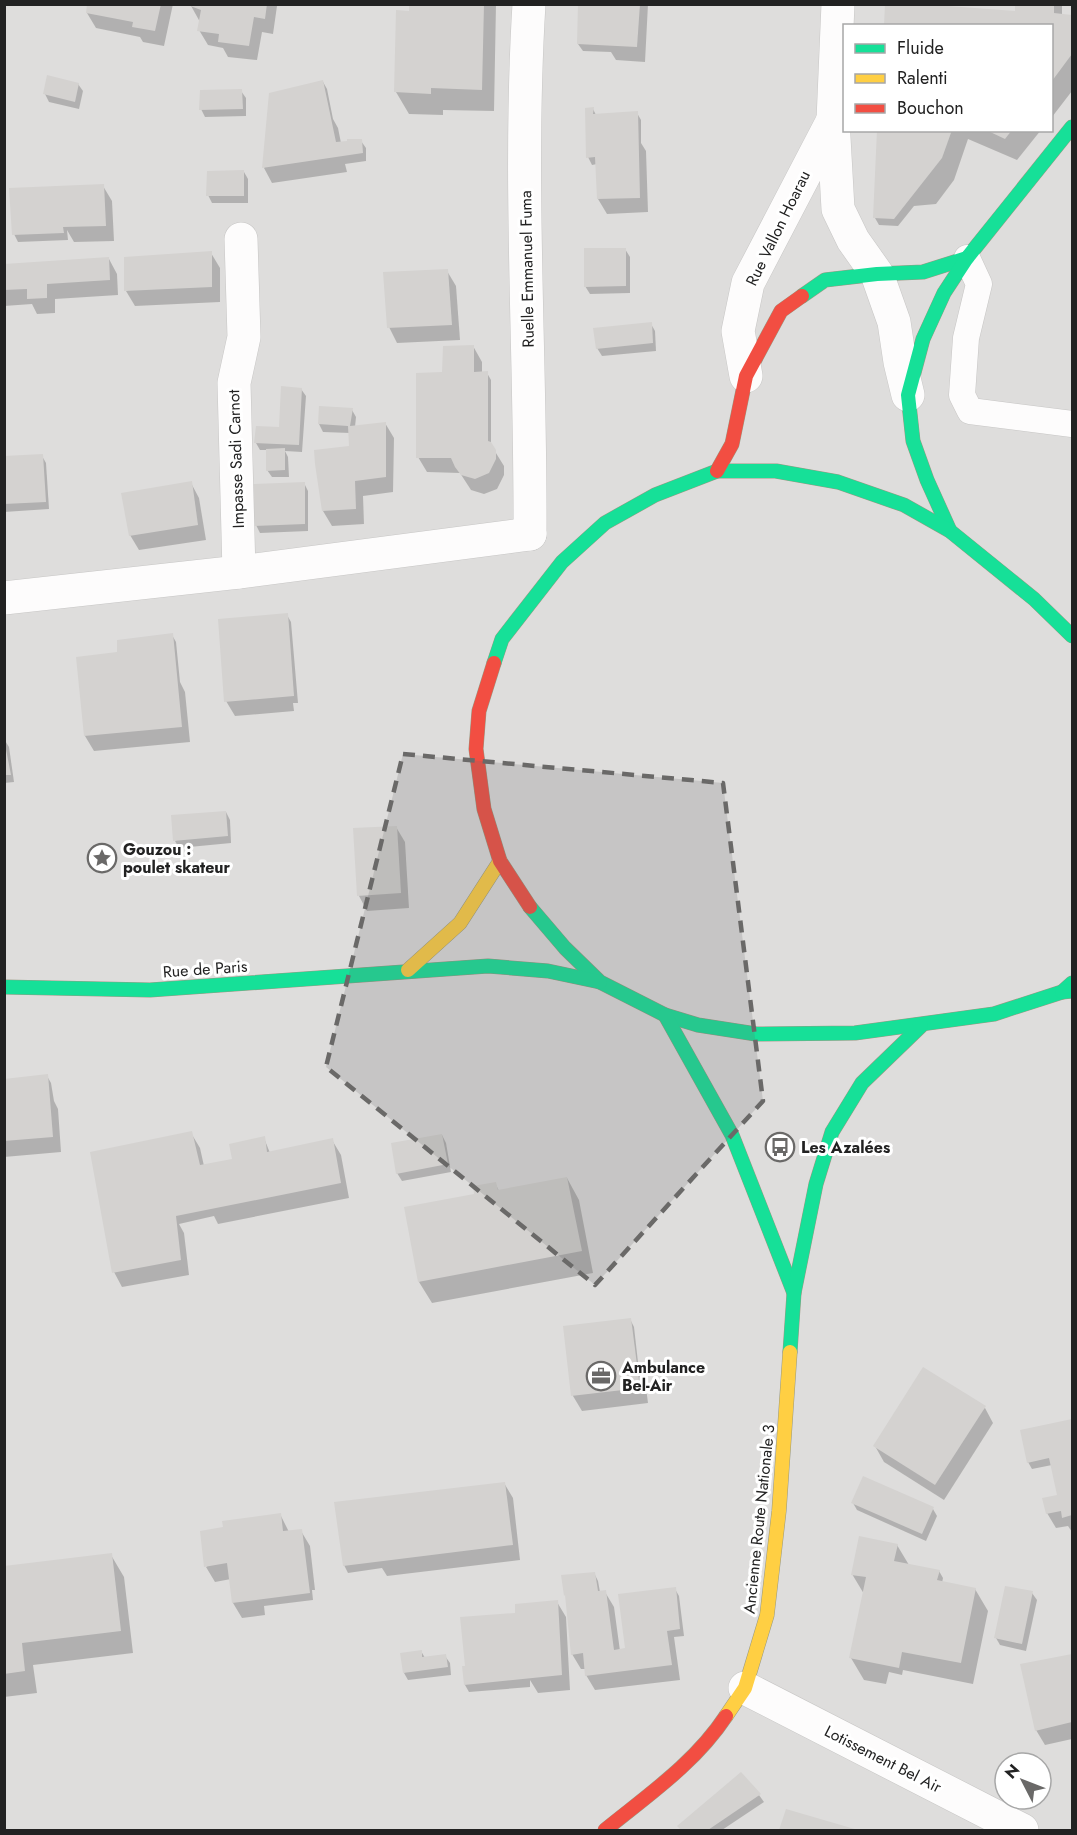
<svg xmlns="http://www.w3.org/2000/svg" width="1077" height="1835" font-family="Jost,sans-serif">
	<style>
		.residential { fill: #dedddc; fill-rule: evenodd }
		.shadow { fill: #0003 }
		.building { fill: #d4d2d0 }
		.lines { fill: none; stroke-linecap: round; stroke-linejoin: round }
		.lane-casing { stroke: #c7c6c5; stroke-width: 27 }
		.street-casing { stroke: #c7c6c5; stroke-width: 34 }
		.fast-casing { stroke: #989982; stroke-width: 15 }
		.slow-casing { stroke: #989982; stroke-width: 15 }
		.jam-casing { stroke: #989982; stroke-width: 15 }
		.lane { stroke: #fdfcfc; stroke-width: 26 }
		.street { stroke: #fdfcfc; stroke-width: 33 }
		.fast { stroke: #16e098; stroke-width: 14 }
		.slow { stroke: #ffcf43; stroke-width: 14 }
		.jam { stroke: #f24e42; stroke-width: 14 }
		.marked { fill: #6a6968; fill-opacity: 0.2; stroke: #6a6968; stroke-width: 4.5; stroke-dasharray: 12 8; stroke-linejoin: round }
		.labels { text-anchor: middle; dominant-baseline: central; stroke-width: 6; stroke-linejoin: round; paint-order: stroke }
		.street-label { font-size: 16px; fill: #222; stroke: #fff }
		.poi-label { font-size: 16px; font-weight: bold; fill: #222; stroke: #fff; text-anchor: start }
	</style>
	<rect width="100%" height="100%" fill="#efedeb"/>
	<path class="residential" d="M5,5H1072V1830H5ZM844,26H1052V130H844ZM1005,1763H1041V1799H1005Z"/>
	<g class="shadow">
		<path d="M89,4H173L164,46L143,42L140,37L96,28L87,13Z"/>
		<path d="M190,4H285V6H277L273,34L262,32L257,60L228,57L223,48L208,45L199,30L200,22Z"/>
		<path d="M411,4H496L494,111L443,110V115L409,114L396,92Z"/>
		<path d="M580,4H648L645,62L616,60L611,52L583,51L578,44Z"/>
		<path d="M1016,4H1062V16L1072,17V91L1052,117V26L1018,13Z"/>
		<path d="M323,82L327,89L333,119L338,128L341,143L361,141L366,148V161L345,164L347,172L272,183L264,168Z"/>
		<path d="M78,84L83,91L79,109L49,102L45,94Z"/>
		<path d="M241,91L246,98V116L205,117L201,109Z"/>
		<path d="M593,109L596,115L637,113L641,120V143L646,151L648,212L607,214L598,199L597,164L592,165L588,157Z"/>
		<path d="M879,130H1041L1017,160L968,139L954,180L936,204L914,206L898,226L879,225L875,218Z"/>
		<path d="M244,172L248,179V203H212L208,195Z"/>
		<path d="M103,186L112,201L114,241L74,242L67,230L68,240L18,242L14,234Z"/>
		<path d="M625,249L630,257V293L590,294L585,286Z"/>
		<path d="M211,253L220,268V302L135,306L126,291Z"/>
		<path d="M109,259L117,274L118,295L55,299V313L37,314L32,304L4,306V265Z"/>
		<path d="M447,271L456,286L460,340L397,343L389,327Z"/>
		<path d="M651,324L655,331L656,351L602,356L597,348Z"/>
		<path d="M473,346L482,362V373H487L491,380V445L504,466V475L497,489L484,494L471,490L460,473L427,472L418,457L444,373Z"/>
		<path d="M301,389L306,396L302,452L285,451L288,457L289,477H272L267,470V450H260L256,443L281,428Z"/>
		<path d="M320,408L352,410L356,417L355,427L385,423L394,438L393,492L363,496L364,524L332,526L323,511L351,448L350,433L323,432L319,424Z"/>
		<path d="M42,456L46,463L49,509L4,512V457Z"/>
		<path d="M191,483L199,498L206,540L139,550L130,535Z"/>
		<path d="M304,483L308,491V531L260,533L256,525Z"/>
		<path d="M287,615L291,622L298,703H293L294,711L235,716L226,701Z"/>
		<path d="M172,635L176,642L180,682L185,692L190,742L94,751L85,736L78,658L120,654Z"/>
		<path d="M4,739L9,747L14,782L4,783Z"/>
		<path d="M226,812L230,820L231,843L179,848L175,841Z"/>
		<path d="M396,827L405,842L409,908L367,911L359,896L355,830Z"/>
		<path d="M47,1076L51,1083L54,1101L58,1109L61,1152L4,1157V1080Z"/>
		<path d="M191,1133L200,1148L204,1166L234,1160L264,1138L270,1153L332,1140L341,1155L349,1198L218,1224L214,1216L179,1224L184,1233L189,1275L122,1287L114,1272Z"/>
		<path d="M442,1135L446,1143L451,1172L402,1181L397,1173Z"/>
		<path d="M567,1178L579,1200L593,1273L432,1303L419,1282L476,1195L495,1183L499,1191Z"/>
		<path d="M630,1319L634,1327L639,1371L645,1380L648,1403L582,1411L573,1396L564,1327Z"/>
		<path d="M985,1408L993,1423L944,1500L884,1462L875,1446Z"/>
		<path d="M1072,1420V1532L1068,1526L1056,1528L1047,1513L1059,1496L1052,1465L1032,1469L1028,1462L1022,1432Z"/>
		<path d="M504,1483L513,1498L520,1560L387,1576L382,1568L348,1573L344,1565Z"/>
		<path d="M853,1503L933,1509L937,1516L926,1541L857,1510Z"/>
		<path d="M280,1514L289,1532L301,1531L310,1546L315,1590H312L313,1600L264,1606L265,1615L242,1618L233,1603L231,1579L215,1582L206,1567Z"/>
		<path d="M897,1545L909,1565L939,1571L943,1578L942,1583L975,1589L988,1611L973,1684L903,1670L902,1675L889,1672L886,1684L864,1680L851,1658L864,1594L852,1574Z"/>
		<path d="M111,1555L124,1577L133,1653L33,1665L37,1693L4,1697V1567Z"/>
		<path d="M594,1573L598,1581L600,1592H605L614,1607L620,1651L626,1649L675,1589L679,1596L684,1636L674,1637L680,1680L595,1690L586,1675V1669H581L572,1654L567,1599L562,1576Z"/>
		<path d="M1032,1593L1037,1600L1026,1651L1000,1645L996,1638Z"/>
		<path d="M557,1602L566,1617L570,1690L538,1693L530,1680V1687L469,1692L465,1685L463,1667H467Z"/>
		<path d="M421,1651L425,1658L445,1656L450,1663L451,1675L408,1680L404,1673Z"/>
		<path d="M1072,1655V1739L1045,1745L1036,1730L1022,1666Z"/>
		<path d="M759,1795L764,1802L722,1830H682L679,1826Z"/>
		<path d="M787,1811L855,1830H781Z"/>
	</g>
	<g class="building">
		<path d="M87,4H161L155,31L132,27L133,22L86,13Z"/>
		<path d="M185,4H267L265,19L254,17L249,46L218,42L219,34L197,31L201,10Z"/>
		<path d="M409,4H484L482,90L431,88V94L394,92L396,10L409,11Z"/>
		<path d="M578,4H640L637,47L577,44Z"/>
		<path d="M885,4H921L1015,11V4H1054V13L1072,15V54L1052,81V26H884Z"/>
		<path d="M47,75L79,83L75,102L43,94Z"/>
		<path d="M323,80L336,142L347,141V139H362L363,153L262,168L269,93Z"/>
		<path d="M242,89L243,109L199,110L200,90Z"/>
		<path d="M594,107L593,114L638,111L640,198L597,199L595,157L586,158L585,108Z"/>
		<path d="M877,130H952L942,158L894,219L873,218Z"/>
		<path d="M986,130H1012L1005,139Z"/>
		<path d="M244,170V196H206L207,171Z"/>
		<path d="M104,184L106,226L63,227L64,233L12,235L9,188Z"/>
		<path d="M584,248H626V286L584,287Z"/>
		<path d="M212,251V287L124,291V257Z"/>
		<path d="M109,257L110,280L47,284V298L27,299V289L4,290V264Z"/>
		<path d="M448,269L452,325L387,328L383,272Z"/>
		<path d="M652,322L653,343L596,349L593,328Z"/>
		<path d="M474,345V372L488,371V441L491,442L496,450V459L489,473L475,479L461,475L455,467L451,458H416V373L442,372L443,346Z"/>
		<path d="M281,386L302,388L299,445L254,443L256,426L279,427Z"/>
		<path d="M319,406L353,408L350,426L386,422V477L355,481L356,509L322,511L315,464L314,450L349,446L348,426L318,424Z"/>
		<path d="M285,448V470L266,471V449Z"/>
		<path d="M43,454L46,502L4,504V456Z"/>
		<path d="M192,481L198,525L129,536L121,493Z"/>
		<path d="M305,482V524L254,526L253,484Z"/>
		<path d="M288,613L294,696L224,702L218,619Z"/>
		<path d="M173,633L182,727L84,736L76,657L117,652V640Z"/>
		<path d="M4,739L11,775H4Z"/>
		<path d="M226,811L228,836L173,841L171,815Z"/>
		<path d="M397,826L401,893L357,896L353,828Z"/>
		<path d="M48,1074L53,1137L4,1141V1079Z"/>
		<path d="M192,1131L200,1165L232,1159L229,1144L265,1136L267,1152L333,1138L341,1183L176,1216L181,1260L112,1273L90,1152Z"/>
		<path d="M442,1134L448,1164L396,1174L391,1143Z"/>
		<path d="M567,1177L582,1251L418,1282L404,1207L474,1194L473,1186L496,1182L498,1190Z"/>
		<path d="M631,1318L640,1388L571,1396L563,1326Z"/>
		<path d="M923,1367L986,1406L935,1485L873,1446Z"/>
		<path d="M1072,1419V1515L1062,1518L1061,1511L1046,1514L1042,1498L1057,1495L1049,1458L1027,1463L1020,1430Z"/>
		<path d="M863,1476L934,1507L922,1534L851,1503Z"/>
		<path d="M505,1482L513,1545L343,1566L334,1502Z"/>
		<path d="M281,1513L283,1531L302,1529L310,1593L232,1603L227,1563L204,1567L200,1531L223,1527L222,1521Z"/>
		<path d="M859,1536L898,1544L894,1561L940,1570L937,1580L976,1588L961,1663L902,1652L899,1668L849,1658L866,1577L851,1575Z"/>
		<path d="M112,1553L121,1631L22,1643L25,1671L4,1674V1566Z"/>
		<path d="M595,1572L598,1591L606,1590L614,1650L625,1648L618,1594L676,1587L680,1629L667,1631L672,1665L585,1676L583,1653L571,1655L565,1595L564,1596L561,1575Z"/>
		<path d="M1005,1586L1033,1591L1022,1644L994,1638Z"/>
		<path d="M558,1600L562,1675L464,1685L462,1666H465L460,1617L515,1613V1604Z"/>
		<path d="M422,1650V1657L446,1654L448,1667L403,1673L400,1653Z"/>
		<path d="M1072,1654V1722L1035,1731L1020,1664Z"/>
		<path d="M741,1772L761,1794L708,1830H681L677,1826Z"/>
		<path d="M786,1809L858,1830H779Z"/>
	</g>
	<g class="lines">
		<g class="lane-casing">
			<path id="lane" d="M967,258L979,284L966,338L962,395L970,411L1072,424"/>
		</g>
		<g class="street-casing">
			<g id="street">
				<path d="M529,4C518,181 531,358 530,534"/>
				<path d="M838,4L833,120L838,209L853,240L877,274L894,322L900,362L908,395"/>
				<path d="M746,376L738,331L748,283L832,122"/>
				<path d="M239,572L234,383L244,337L241,239"/>
				<path d="M4,598L239,572L530,534"/>
				<path d="M745,1688L1022,1830"/>
			</g>
		</g>
		<g class="fast-casing">
			<g id="fast">
				<path d="M802,296L825,280L877,274L923,272L967,258"/>
				<path d="M950,531L927,480L913,441L908,395L923,339L944,293L967,258L1072,127"/>
				<path d="M494,663L502,639L562,562L605,523L655,495L717,471H776L838,482L904,505L950,531L1034,599L1072,636"/>
				<path d="M530,907L565,948L600,982L665,1015L698,1025L756,1034L855,1033L994,1014L1062,992L1072,983"/>
				<path d="M4,987L150,990L488,966L548,971L600,982"/>
				<path d="M1062,992L1072,991"/>
				<path d="M665,1015L732,1135L794,1293"/>
				<path d="M790,1352L794,1293L816,1184L832,1132L862,1083L921,1026"/>
			</g>
		</g>
		<g class="slow-casing">
			<g id="slow">
				<path d="M408,970L460,923L500,861"/>
				<path d="M726,1716L745,1688L767,1615L779,1511L790,1352"/>
			</g>
		</g>
		<g class="jam-casing">
			<g id="jam">
				<path d="M717,471L732,444L746,376L781,311L802,296"/>
				<path d="M494,663L479,711L476,749L484,809L500,861L530,907"/>
				<path d="M605,1830C648,1795 695,1763 726,1716"/>
			</g>
		</g>
		<use href="#lane" class="lane"/>
		<use href="#street" class="street"/>
		<use href="#fast" class="fast"/>
		<use href="#slow" class="slow"/>
		<use href="#jam" class="jam"/>
	</g>
	<path class="marked" d="M403,754L723,783L763,1101L595,1285L326,1067Z"/>
	<defs>
		<g id="sight-ring" transform="scale(1.5)"><circle r="9.5" fill="#fff" stroke="#6a6968" stroke-width="1.5"/><path d="M0-6L1.8-2.2L6-1.7L2.9 1.2L3.7 5.4L0 3.3L-3.7 5.4L-2.9 1.2L-6-1.7L-1.8-2.2Z" fill="#6a6968"/></g>
		<g id="bus-ring" transform="scale(1.5)"><circle r="9.5" fill="#fff" stroke="#6a6968" stroke-width="1.5"/><path d="M-5-6H5V4H4V6H2V4H-2V6H-4V4H-5ZM-3.5-4V0h7V-4ZM-3.5 1.2v1.5H-2V1.2ZM2 1.2v1.5H3.5V1.2Z" fill="#6a6968"/></g>
		<g id="office-ring" transform="scale(1.5)"><circle r="9.5" fill="#fff" stroke="#6a6968" stroke-width="1.5"/><path d="M-6-3h4V-5.5h4V-3h4V5H-6ZM-1-4.5V-3h2v-1.5ZM-6 0V1H6V0Z" fill="#6a6968"/></g>
	</defs>
	<g fill-rule="evenodd">
		<use href="#sight-ring" x="102" y="858"/>
		<use href="#bus-ring" x="780" y="1147"/>
		<use href="#office-ring" x="601" y="1376"/>
	</g>
	<g class="labels">
		<g class="street-label">
			<text transform="translate(778 228) rotate(-64)">Rue Vallon Hoarau</text>
			<text transform="translate(527 269) rotate(-91)">Ruelle Emmanuel Fuma</text>
			<text transform="translate(236 459) rotate(-92)">Impasse Sadi Carnot</text>
			<text transform="translate(205 969) rotate(-4)">Rue de Paris</text>
			<text transform="translate(759 1519) rotate(-84)">Ancienne Route Nationale 3</text>
			<text transform="translate(883 1759) rotate(27)">Lotissement Bel Air</text>
		</g>
		<g class="poi-label">
			<text x="123" y="849">Gouzou :<tspan x="123" dy="18">poulet skateur</tspan></text>
			<text x="801" y="1147">Les Azalées</text>
			<text x="622" y="1367">Ambulance<tspan x="622" dy="18">Bel-Air</tspan></text>
		</g>
	</g>
	<rect width="1077" height="1835" fill="none" stroke="#222222" stroke-width="12"/>
	<rect x="843" y="24" width="210" height="108" fill="#ffffff" stroke="#a7a7a7" stroke-width="1.5"/>
	<rect x="855" y="44" width="30" height="9" fill="#16e098" stroke="#a7a7a7" stroke-width="1.5"/>
	<text x="897" y="54" font-size="18" fill="#222222">Fluide</text>
	<rect x="855" y="74" width="30" height="9" fill="#ffcf43" stroke="#a7a7a7" stroke-width="1.5"/>
	<text x="897" y="84" font-size="18" fill="#222222">Ralenti</text>
	<rect x="855" y="104" width="30" height="9" fill="#f24e42" stroke="#a7a7a7" stroke-width="1.5"/>
	<text x="897" y="114" font-size="18" fill="#222222">Bouchon</text>
	<g transform="translate(1023 1781) rotate(312)"><circle r="28" fill="#ffffff" stroke="#a7a7a7" stroke-width="1.5"/>
	<path d="M0-4.5L10 22L0 15L-10 22Z" fill="#6a6968"/>
	<text y="-9" font-size="16" font-weight="bold" text-anchor="middle" fill="#222222">N</text>
	</g>
</svg>
